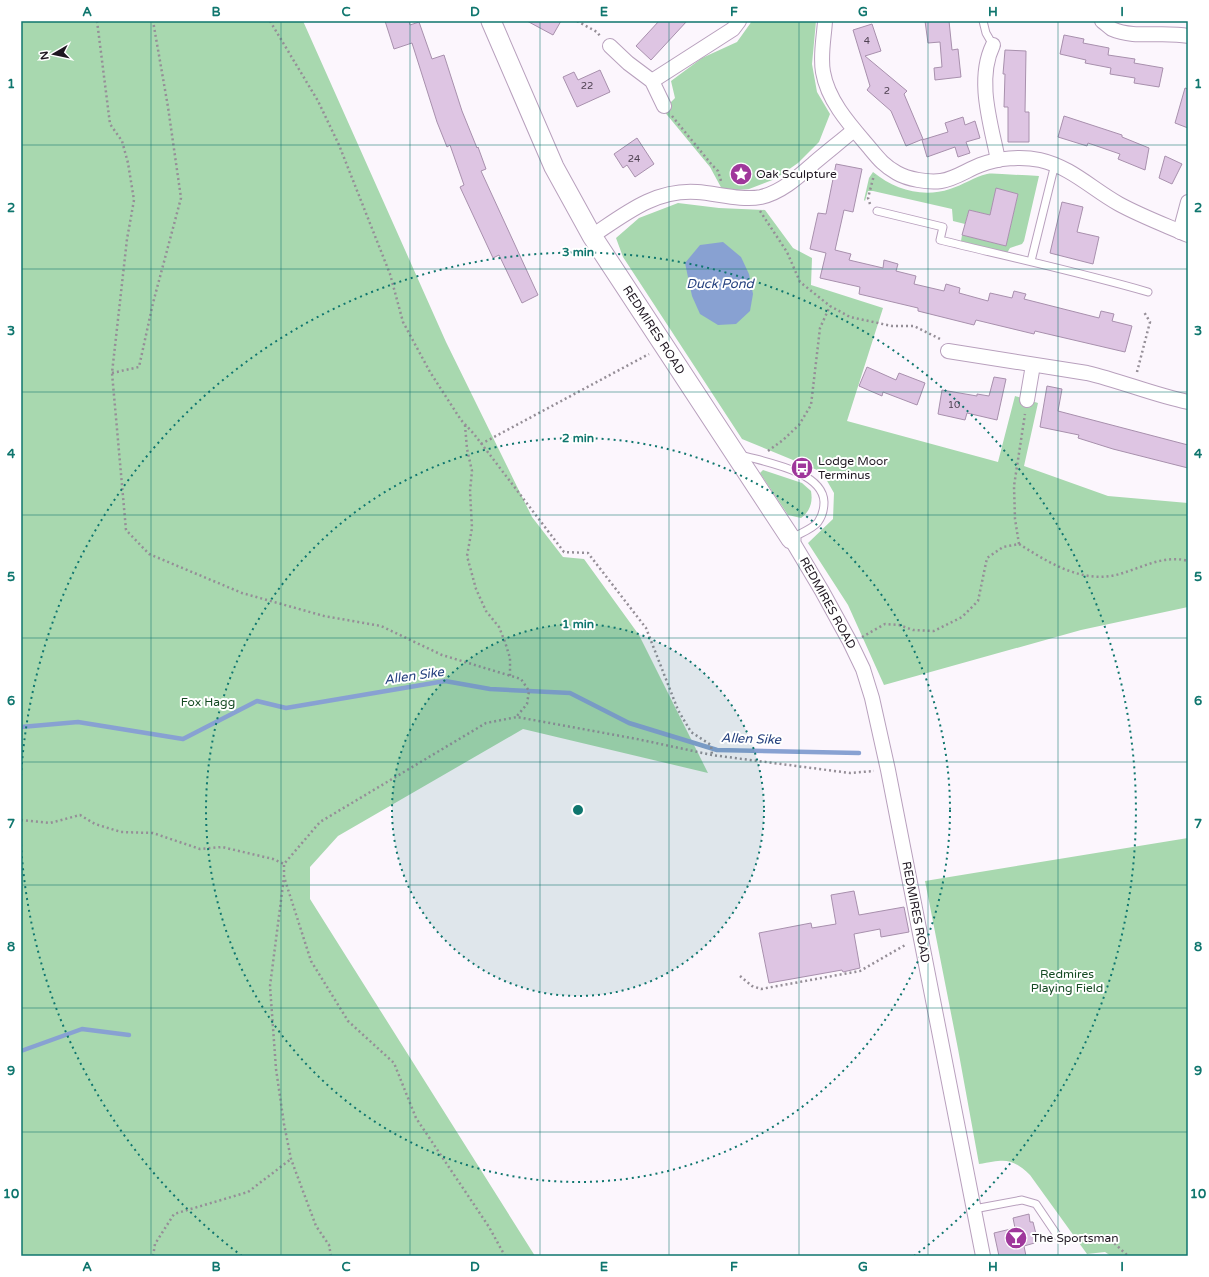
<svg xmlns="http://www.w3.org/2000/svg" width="1209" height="1277" font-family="'Varela Round',sans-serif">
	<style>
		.green { fill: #a8d8af }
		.water { fill: #88a1d2 }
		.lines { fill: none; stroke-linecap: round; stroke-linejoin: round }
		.stream { stroke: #88a1d2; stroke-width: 4.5 }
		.building { fill: #dec5e3; stroke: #a890ad }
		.lane-casing { stroke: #b8a0bd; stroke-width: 9 }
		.street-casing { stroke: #b8a0bd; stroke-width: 16 }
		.secondary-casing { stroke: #b8a0bd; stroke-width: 21 }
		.path { stroke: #958e97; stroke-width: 2.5; stroke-dasharray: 2 3; stroke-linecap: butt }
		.lane { stroke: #fff; stroke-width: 7 }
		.street { stroke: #fff; stroke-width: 14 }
		.secondary { stroke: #fff; stroke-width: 19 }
		.grid { fill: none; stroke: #0f766e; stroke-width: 1; stroke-opacity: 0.55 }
		.ring { fill: none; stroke: #0f766e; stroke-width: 2; stroke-dasharray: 2 4 }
		.labels { text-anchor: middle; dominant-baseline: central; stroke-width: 4; stroke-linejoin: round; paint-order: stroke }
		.number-label { font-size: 10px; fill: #4f4252 }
		.poi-label { font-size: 12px; fill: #1f1721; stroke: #fff; text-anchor: start }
		.street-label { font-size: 12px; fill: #1f1721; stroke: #fff }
		.park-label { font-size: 12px; fill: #154a23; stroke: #fff }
		.water-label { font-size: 13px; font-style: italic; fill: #26427f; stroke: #fff }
		.centre { fill: #0f766e; stroke: #fff; stroke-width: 2 }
		.ring-label { font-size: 12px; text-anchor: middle; font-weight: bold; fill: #0f766e; stroke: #fff; stroke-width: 4; stroke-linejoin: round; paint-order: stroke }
		.neatline { fill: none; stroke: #0f766e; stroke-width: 1.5 }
		.grid-label { font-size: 13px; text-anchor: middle; font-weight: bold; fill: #0f766e }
	</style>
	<rect width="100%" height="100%" fill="#fcf6fd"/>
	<g class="green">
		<path d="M21,21H303L446,342L532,517L563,557L584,559L639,635L708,773L523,729L338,836L310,867V899L535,1256H21Z"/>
		<path d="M752,21H816L812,64L817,92L830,114L819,142L798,163L775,179L749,189L723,191L710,167L663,110L675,98L671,81L702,58L737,42Z"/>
		<path d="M873,172C895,190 923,198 950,189C963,185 974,177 987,174C992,173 997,174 1002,174C1015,175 1027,175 1039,176L1024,241L1022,244L1010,248L1007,253L961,241L962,235L1006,246L1018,194L996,189L990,215L969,210L965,224L953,221L952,209L873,191H868L865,201L864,200L869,178Z"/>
		<path d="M678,203L719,208L765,210L793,248L812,258L811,285L883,308L847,421L998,462L1015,396L1038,403L1024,466L1108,496L1188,503V607L1081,630L884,685L848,605L808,543L833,519L834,493L822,472L742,439L623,257L616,238L639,218Z"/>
		<path d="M763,470L802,483L811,491C813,503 810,511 801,518L788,515L760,473Z"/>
		<path d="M1188,838V1256H1111L1105,1252L1087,1254L1030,1175C1010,1156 1004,1160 979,1164L958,1049L925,881Z"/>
	</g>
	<path class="water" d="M723,242L741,257L749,274L753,294L750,311L736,324L718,325L700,314L692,296L685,263L700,245Z"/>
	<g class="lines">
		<g class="stream">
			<path d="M21,727L78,722L183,739L257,701L286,708L445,681L490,689L570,693L629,723L717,750L859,753"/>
			<path d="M21,1051L82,1029L129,1035"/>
		</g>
	</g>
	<g class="building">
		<path d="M385,21H409L410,25L419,22L432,59L444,55L462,111L477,148L478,147L486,169L481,171L538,295L522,303L499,255L493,258L460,187L464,185L450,145L447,147L437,122L412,43L394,49Z"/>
		<path d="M527,21H561L553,35Z"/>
		<path d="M659,21H687L651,60L636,46Z"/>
		<path d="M925,21H949L952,50L958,49L961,77L935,80L934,68L942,67L940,42L928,43Z"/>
		<path d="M872,24L881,51L865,56L907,91L904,94L923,139L906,146L891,111L867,90L870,86L853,30Z"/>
		<path d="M1064,35L1084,39L1083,43L1109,48L1108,55L1135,59L1134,63L1163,68L1159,87L1134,83L1135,78L1110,74L1111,68L1085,63L1086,60L1060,54Z"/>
		<path d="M1005,50L1026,51L1025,112H1029V142H1008V107H1004L1005,74H1003Z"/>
		<path d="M600,70L610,92L577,107L563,77L574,72L578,80Z"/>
		<path d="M1185,88L1188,89V128L1175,123Z"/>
		<path d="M1064,116L1122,135V137L1149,148L1145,170L1118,159L1120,154L1088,143L1087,146L1058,137Z"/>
		<path d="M963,117L965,125L975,121L980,138L966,142L970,153L958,157L955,147L927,157L922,140L948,132L945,123Z"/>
		<path d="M637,138L654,164L635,177L627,165L623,168L614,154Z"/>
		<path d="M1165,156L1182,164L1172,184L1159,178Z"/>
		<path d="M836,164L862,169L853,212L844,210L835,250L851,254L849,260L883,268L884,260L898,264L896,271L916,276L914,284L944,291L946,284L960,288L959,293L988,301L990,293L1012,298L1014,291L1026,294L1024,299L1099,318L1101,311L1114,314L1112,321L1132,326L1125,352L1035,331L1034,334L976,320L974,325L918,311V308L859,294L860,287L820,278L826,253L810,249L818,213L826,214Z"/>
		<path d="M996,188L1018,194L1006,246L962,235L969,210L990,215Z"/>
		<path d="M1062,202L1083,207L1077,232L1099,237L1093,264L1050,253Z"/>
		<path d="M867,367L896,380L899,373L925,383L917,405L883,392L882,396L859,386Z"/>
		<path d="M994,377L1006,379L997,420L967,413L965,420L938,414L942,390L977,396V394L989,396Z"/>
		<path d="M1047,386L1062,389L1058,411L1188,445V468L1113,449L1078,438L1079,435L1040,427Z"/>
		<path d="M854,891L859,915L904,907L909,932L881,937L880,929L854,934L860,968L843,972L842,970L769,983L759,933L811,923L812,928L836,924L831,895Z"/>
		<path d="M1029,1214L1030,1222H1033L1038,1242L1024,1246L1026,1256H999L994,1233L1015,1228L1013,1218Z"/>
	</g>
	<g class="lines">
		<g class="lane-casing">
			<g id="lane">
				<path d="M983,21L986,33L993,45"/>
				<path d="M877,211L943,227L940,240C1009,257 1079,272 1148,292"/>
				<path d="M1031,261L1055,164"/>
				<path d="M741,455C764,462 823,471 824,502C824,509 823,515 818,522C814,528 799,534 792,538"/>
				<path d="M974,1209L1022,1200L1036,1204L1059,1238"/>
			</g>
		</g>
		<g class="street-casing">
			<g id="street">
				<path d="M825,21C824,38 820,55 823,72C828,101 850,125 868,146C878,158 883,165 897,173C907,179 929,183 941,181C955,179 967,170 980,165C998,158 1021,156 1040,160C1071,167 1092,189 1119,204C1141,216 1165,225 1188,235"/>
				<path d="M1102,21C1105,23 1109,27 1112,29C1134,39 1164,31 1188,36"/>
				<path d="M993,45C976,80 991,124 998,160"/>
				<path d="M610,46L628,63L652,81L664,106"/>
				<path d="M652,81L733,29L739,21"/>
				<path d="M1180,232L1188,202"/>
				<path d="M592,236C625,214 655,189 697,192C716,193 741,201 761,197C782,192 798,177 814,163C827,152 841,141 854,130"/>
				<path d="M948,351L1087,373C1121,381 1154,395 1188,402"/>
				<path d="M1027,400L1033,365"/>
				<path d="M791,539L822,591L850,642L863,669L872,698L888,770L983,1256"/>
			</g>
		</g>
		<g class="secondary-casing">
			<path id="secondary" d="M491,21L554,167L592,236L791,539"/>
		</g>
		<g class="path">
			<path d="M97,21L110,124L122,141L128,163L134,200L127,239L112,373L126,530L149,554L242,593L324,616L381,626L442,655L521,679L529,691L527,704L517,716"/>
			<path d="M270,21L318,101L339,145L390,274L403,322L430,372L461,420L474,434L564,552L588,553L646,628L678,710L691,732L711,745L712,755"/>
			<path d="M577,21L597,32L600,36"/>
			<path d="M672,116L712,165L718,171L721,181"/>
			<path d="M870,204L868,198L874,175"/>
			<path d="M760,211L787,252L800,282L830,306L850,317L892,326H914L940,339"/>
			<path d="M1137,372L1150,322L1144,312"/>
			<path d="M112,373L139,367L153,303L181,198L168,107L153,21"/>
			<path d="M465,425L467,449L472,471L470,491L472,528L467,556L476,589L486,611L499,627L505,642L510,658V676"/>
			<path d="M481,444L649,354"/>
			<path d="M768,451L783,440L799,425L811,405L820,328L830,306"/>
			<path d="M1019,544L1015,519L1014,486L1025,414"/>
			<path d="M862,637L885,624L899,625L913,630L934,631L962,617L978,601L987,558L1003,547L1019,544C1048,562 1080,583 1116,575C1140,569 1163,554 1188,561"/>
			<path d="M21,820L50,823L80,815L95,824L121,832L153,833L200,849L222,847L273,859L284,864"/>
			<path d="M285,880L311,961L348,1021L394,1063L416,1118L489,1227L505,1256"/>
			<path d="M740,976L752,986L761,989L860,971L907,944"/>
			<path d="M1070,1239L1113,1242L1128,1256"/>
			<path d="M153,1256L155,1244L174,1214L248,1192L291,1159"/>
			<path d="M331,1256L329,1245L316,1226L291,1159L284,1124L276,1069L270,986L284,877V864L320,822L486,723L517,717L637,739L712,755L850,773L874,771"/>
		</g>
		<use href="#lane" class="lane"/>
		<use href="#street" class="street"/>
		<use href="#secondary" class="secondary"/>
	</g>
	<path class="grid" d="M151,21V1256M281,21V1256M410,21V1256M540,21V1256M669,21V1256M799,21V1256M928,21V1256M1058,21V1256M21,145H1188M21,269H1188M21,392H1188M21,515H1188M21,638H1188M21,762H1188M21,885H1188M21,1008H1188M21,1132H1188"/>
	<circle cx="578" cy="810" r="186" fill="#0f766e" fill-opacity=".12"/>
	<g class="ring">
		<circle cx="578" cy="810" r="186"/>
		<circle cx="578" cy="810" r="372"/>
		<path d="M242 1256A558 558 0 0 1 21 844M21 776A558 558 0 1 1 914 1256"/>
	</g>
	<defs>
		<g id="sight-disc" transform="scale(1.15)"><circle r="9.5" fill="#9f379b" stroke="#fff"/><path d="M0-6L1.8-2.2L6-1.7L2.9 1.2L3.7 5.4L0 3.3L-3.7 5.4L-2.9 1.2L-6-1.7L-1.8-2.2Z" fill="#fff"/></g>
		<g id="bus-disc" transform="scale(1.15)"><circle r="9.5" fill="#9f379b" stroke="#fff"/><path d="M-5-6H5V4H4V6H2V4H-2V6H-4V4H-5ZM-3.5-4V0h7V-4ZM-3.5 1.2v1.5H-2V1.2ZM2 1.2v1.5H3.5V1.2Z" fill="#fff"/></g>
		<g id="bar-disc" transform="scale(1.15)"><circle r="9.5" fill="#9f379b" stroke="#fff"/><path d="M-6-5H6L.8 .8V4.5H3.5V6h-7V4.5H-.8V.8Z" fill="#fff"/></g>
	</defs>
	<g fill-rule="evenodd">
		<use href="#sight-disc" x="741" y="174"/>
		<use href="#bus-disc" x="802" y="468"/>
		<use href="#bar-disc" x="1016" y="1238"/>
	</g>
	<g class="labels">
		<g class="number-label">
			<text x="867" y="41">4</text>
			<text x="587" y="86">22</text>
			<text x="887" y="91">2</text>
			<text x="634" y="159">24</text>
			<text x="954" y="405">10</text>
		</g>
		<g class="poi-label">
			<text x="756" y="174">Oak Sculpture</text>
			<text x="818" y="461">Lodge Moor<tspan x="818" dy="14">Terminus</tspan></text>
			<text x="1032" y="1238">The Sportsman</text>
		</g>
		<g class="street-label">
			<text transform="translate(654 330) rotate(57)">REDMIRES ROAD</text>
			<text transform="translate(828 603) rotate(61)">REDMIRES ROAD</text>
			<text transform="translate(916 912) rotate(79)">REDMIRES ROAD</text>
		</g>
		<g class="park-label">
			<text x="208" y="702">Fox Hagg</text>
			<text x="1067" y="974">Redmires<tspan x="1067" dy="14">Playing Field</tspan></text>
		</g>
		<g class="water-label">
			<text x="720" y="284">Duck Pond</text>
			<text transform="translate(414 676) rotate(-8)">Allen Sike</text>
			<text transform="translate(751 739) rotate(2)">Allen Sike</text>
		</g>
	</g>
	<circle cx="578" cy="810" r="6" class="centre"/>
	<g class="ring-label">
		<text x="578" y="256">3 min</text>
		<text x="578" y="442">2 min</text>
		<text x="578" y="628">1 min</text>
	</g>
	<rect width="1209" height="1277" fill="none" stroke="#ffffff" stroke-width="44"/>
	<g transform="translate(54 54) rotate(261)" stroke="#ffffff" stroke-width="3" paint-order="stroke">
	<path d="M0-3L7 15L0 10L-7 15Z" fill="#1f1721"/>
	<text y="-6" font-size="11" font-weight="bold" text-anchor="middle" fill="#1f1721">N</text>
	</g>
	<rect x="22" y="22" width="1165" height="1233" class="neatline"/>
	<g class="grid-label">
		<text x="87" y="16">A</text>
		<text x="216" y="16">B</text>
		<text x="346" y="16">C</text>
		<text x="475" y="16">D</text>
		<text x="604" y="16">E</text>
		<text x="734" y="16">F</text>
		<text x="863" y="16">G</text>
		<text x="993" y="16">H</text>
		<text x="1122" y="16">I</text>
		<text x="11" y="88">1</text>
		<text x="1198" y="88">1</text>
		<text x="11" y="212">2</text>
		<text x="1198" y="212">2</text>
		<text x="11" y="335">3</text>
		<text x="1198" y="335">3</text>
		<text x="11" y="458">4</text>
		<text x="1198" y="458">4</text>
		<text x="11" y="581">5</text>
		<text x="1198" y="581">5</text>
		<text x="11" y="705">6</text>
		<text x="1198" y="705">6</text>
		<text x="11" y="828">7</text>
		<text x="1198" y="828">7</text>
		<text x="11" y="951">8</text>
		<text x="1198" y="951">8</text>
		<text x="11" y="1075">9</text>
		<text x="1198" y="1075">9</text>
		<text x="11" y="1198">10</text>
		<text x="1198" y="1198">10</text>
		<text x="87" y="1271">A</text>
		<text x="216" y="1271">B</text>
		<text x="346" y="1271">C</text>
		<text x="475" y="1271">D</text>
		<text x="604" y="1271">E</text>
		<text x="734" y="1271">F</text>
		<text x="863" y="1271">G</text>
		<text x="993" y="1271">H</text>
		<text x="1122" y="1271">I</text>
	</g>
</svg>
